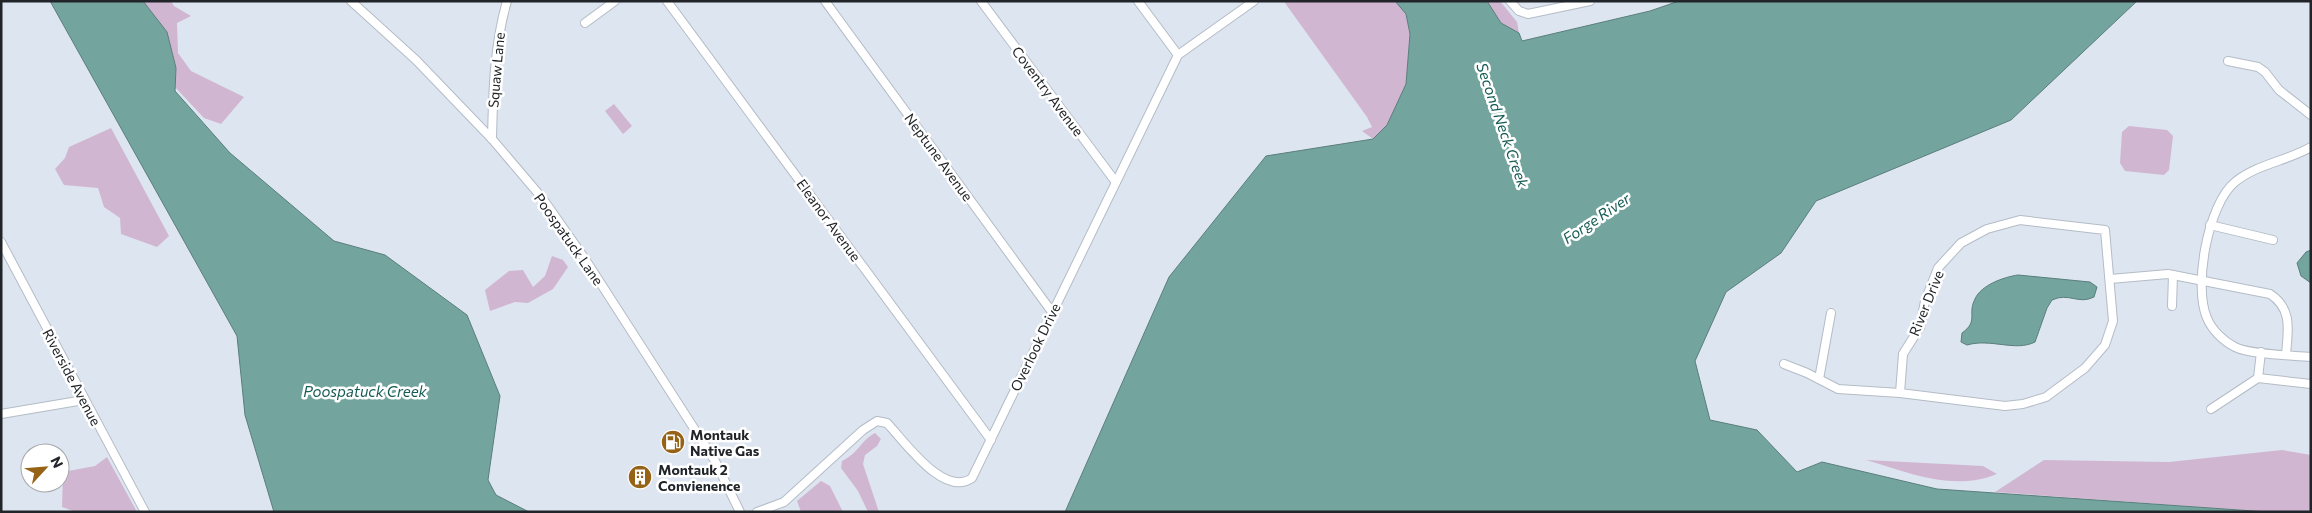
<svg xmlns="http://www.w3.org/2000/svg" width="2312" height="513" font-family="Commissioner,sans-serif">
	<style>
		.green { fill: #d1b6d2 }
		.water { fill: #73a59e; stroke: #5a7e7b }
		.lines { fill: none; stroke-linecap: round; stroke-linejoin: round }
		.minor-casing { stroke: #b4bcc6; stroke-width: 10 }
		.minor { stroke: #fff; stroke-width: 8 }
		.labels { text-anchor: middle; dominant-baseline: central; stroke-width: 5; stroke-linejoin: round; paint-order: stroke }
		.street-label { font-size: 14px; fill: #212428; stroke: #fff }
		.poi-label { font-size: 14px; font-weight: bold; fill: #212428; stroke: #fff; text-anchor: start }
		.water-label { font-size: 15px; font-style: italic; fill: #165c55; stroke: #fff }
	</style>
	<rect width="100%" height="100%" fill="#dde5f0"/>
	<g class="green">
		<path d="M143,1H171L174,6L191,16L177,23L178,53L191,71L244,97L221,124L204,118L175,87L176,68L167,32Z"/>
		<path d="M1287,1H1395L1407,14L1410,34L1406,84L1387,125L1373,139L1362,131L1372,127L1367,117L1285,3Z"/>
		<path d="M1487,1H1500L1517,22L1519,33L1501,23Z"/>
		<path d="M614,104L632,126L623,134L605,111Z"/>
		<path d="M2129,126L2167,130L2173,136L2169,170L2164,175L2125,171L2120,163L2122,132Z"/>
		<path d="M111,128L169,236L157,247L121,234L120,218L104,207L98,188L64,185L55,169L65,158L69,147Z"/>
		<path d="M552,256L563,260L568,267L553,289L528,303L515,302L490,311L485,290L509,271L523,270L533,287L545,276Z"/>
		<path d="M875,433L881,439L877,446L865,455L863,464L879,512H868L858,491L841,468L842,461C860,452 860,441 875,433Z"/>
		<path d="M2282,450L2311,455V512H2268L1995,492L2044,460L2169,462Z"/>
		<path d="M107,457L137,512H76L62,507L63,472L95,466Z"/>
		<path d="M1866,460L1983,466L1997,474C1952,492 1911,473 1866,460Z"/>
		<path d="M821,481L830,486L843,512H801L797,501Z"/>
	</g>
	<g class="water">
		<path d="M50,1H143L167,32L176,68L175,91L230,153L334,241L385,255L467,315L500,396L488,480L496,495L529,512H274L245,415L237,336Z"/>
		<path d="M1395,1H1487L1501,23L1519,33L1522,41L1650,11L1679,1H2137L2011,120L1816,201L1781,253L1726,292L1695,361L1710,420L1757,430L1797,472L1822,462L1937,489L2268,512H1065L1169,277L1266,156L1373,139L1387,125L1406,84L1410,34L1406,14Z"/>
		<path d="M2311,250V283L2301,276L2297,263L2306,252Z"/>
		<path d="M2018,275L2090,282L2097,287L2094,297C2078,305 2069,292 2052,300L2047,308L2035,342C2015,352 1991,338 1967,345L1961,342L1962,333C1979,321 1967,314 1975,299C1981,285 2004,277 2018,275Z"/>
	</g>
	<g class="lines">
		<g class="minor-casing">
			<g id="minor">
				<path d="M351,1L416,60L492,139L543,199L585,259L715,461L740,512"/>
				<path d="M667,1L991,440"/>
				<path d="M825,1L1052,312"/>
				<path d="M981,1L1115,181"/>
				<path d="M1138,1L1178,55"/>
				<path d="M1510,1L1519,11L1528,14L1590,1"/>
				<path d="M585,23L615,1"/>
				<path d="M2228,61L2258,67L2265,72L2279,90L2311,115"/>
				<path d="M492,139C493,92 494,46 507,1"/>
				<path d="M2311,147C2287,161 2257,164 2235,182C2208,204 2193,286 2207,318C2212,330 2223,341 2235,347C2251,355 2292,355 2311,357"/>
				<path d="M2210,225L2273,240"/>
				<path d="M1,242L145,512"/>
				<path d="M2110,279L2168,274L2270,294C2293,309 2288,331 2286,354"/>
				<path d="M2172,306L2173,275"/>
				<path d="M1784,364L1807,373L1838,389L1900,393L2005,406L2023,404L2046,397L2085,368L2105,345L2113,321L2105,230L2020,220L1987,229L1961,243L1938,268L1925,301L1920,327L1903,354L1900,393"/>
				<path d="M2258,378L2311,384"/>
				<path d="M1819,379L1831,313"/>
				<path d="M2211,409L2258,378L2261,352"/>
				<path d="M1,414L84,400"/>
				<path d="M757,512L784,502L863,430L877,421L887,423C905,442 944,498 972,478L1178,55L1254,1"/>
			</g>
		</g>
		<use href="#minor" class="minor"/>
	</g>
	<defs>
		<g id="fuel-disc" transform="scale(1.25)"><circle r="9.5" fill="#956216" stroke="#fff"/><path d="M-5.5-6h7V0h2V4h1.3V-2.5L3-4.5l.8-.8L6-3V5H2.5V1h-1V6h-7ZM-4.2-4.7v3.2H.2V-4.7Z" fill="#fff"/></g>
		<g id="building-disc" transform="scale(1.25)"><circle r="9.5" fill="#956216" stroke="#fff"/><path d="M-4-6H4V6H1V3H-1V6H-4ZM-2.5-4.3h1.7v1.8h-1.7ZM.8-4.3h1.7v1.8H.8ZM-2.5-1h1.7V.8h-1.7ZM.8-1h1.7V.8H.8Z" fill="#fff"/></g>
	</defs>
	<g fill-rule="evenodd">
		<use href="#fuel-disc" x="673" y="442"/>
		<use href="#building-disc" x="640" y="477"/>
	</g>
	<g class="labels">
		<g class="street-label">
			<text transform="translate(496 70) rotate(-85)">Squaw Lane</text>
			<text transform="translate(1048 91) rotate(53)">Coventry Avenue</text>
			<text transform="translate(939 157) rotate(54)">Neptune Avenue</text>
			<text transform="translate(829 220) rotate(54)">Eleanor Avenue</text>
			<text transform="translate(569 239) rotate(55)">Poospatuck Lane</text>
			<text transform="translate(1926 303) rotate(-68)">River Drive</text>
			<text transform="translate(1035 347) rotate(-64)">Overlook Drive</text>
			<text transform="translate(72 377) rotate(62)">Riverside Avenue</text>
		</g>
		<g class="poi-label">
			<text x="690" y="434">Montauk<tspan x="690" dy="16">Native Gas</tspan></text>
			<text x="658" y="469">Montauk 2<tspan x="658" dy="16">Convienence</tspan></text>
		</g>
		<g class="water-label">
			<text transform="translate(1503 125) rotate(71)">Second Neck Creek</text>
			<text transform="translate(1596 218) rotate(-34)">Forge River</text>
			<text x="365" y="391">Poospatuck Creek</text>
		</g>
	</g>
	<rect width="2312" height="513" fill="none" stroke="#212428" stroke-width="5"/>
	<g transform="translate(45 468) rotate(64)"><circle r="24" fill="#ffffff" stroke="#a6a7a9"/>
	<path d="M0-4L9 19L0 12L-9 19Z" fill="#956216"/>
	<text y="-8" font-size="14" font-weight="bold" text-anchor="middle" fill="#212428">N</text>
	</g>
</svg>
